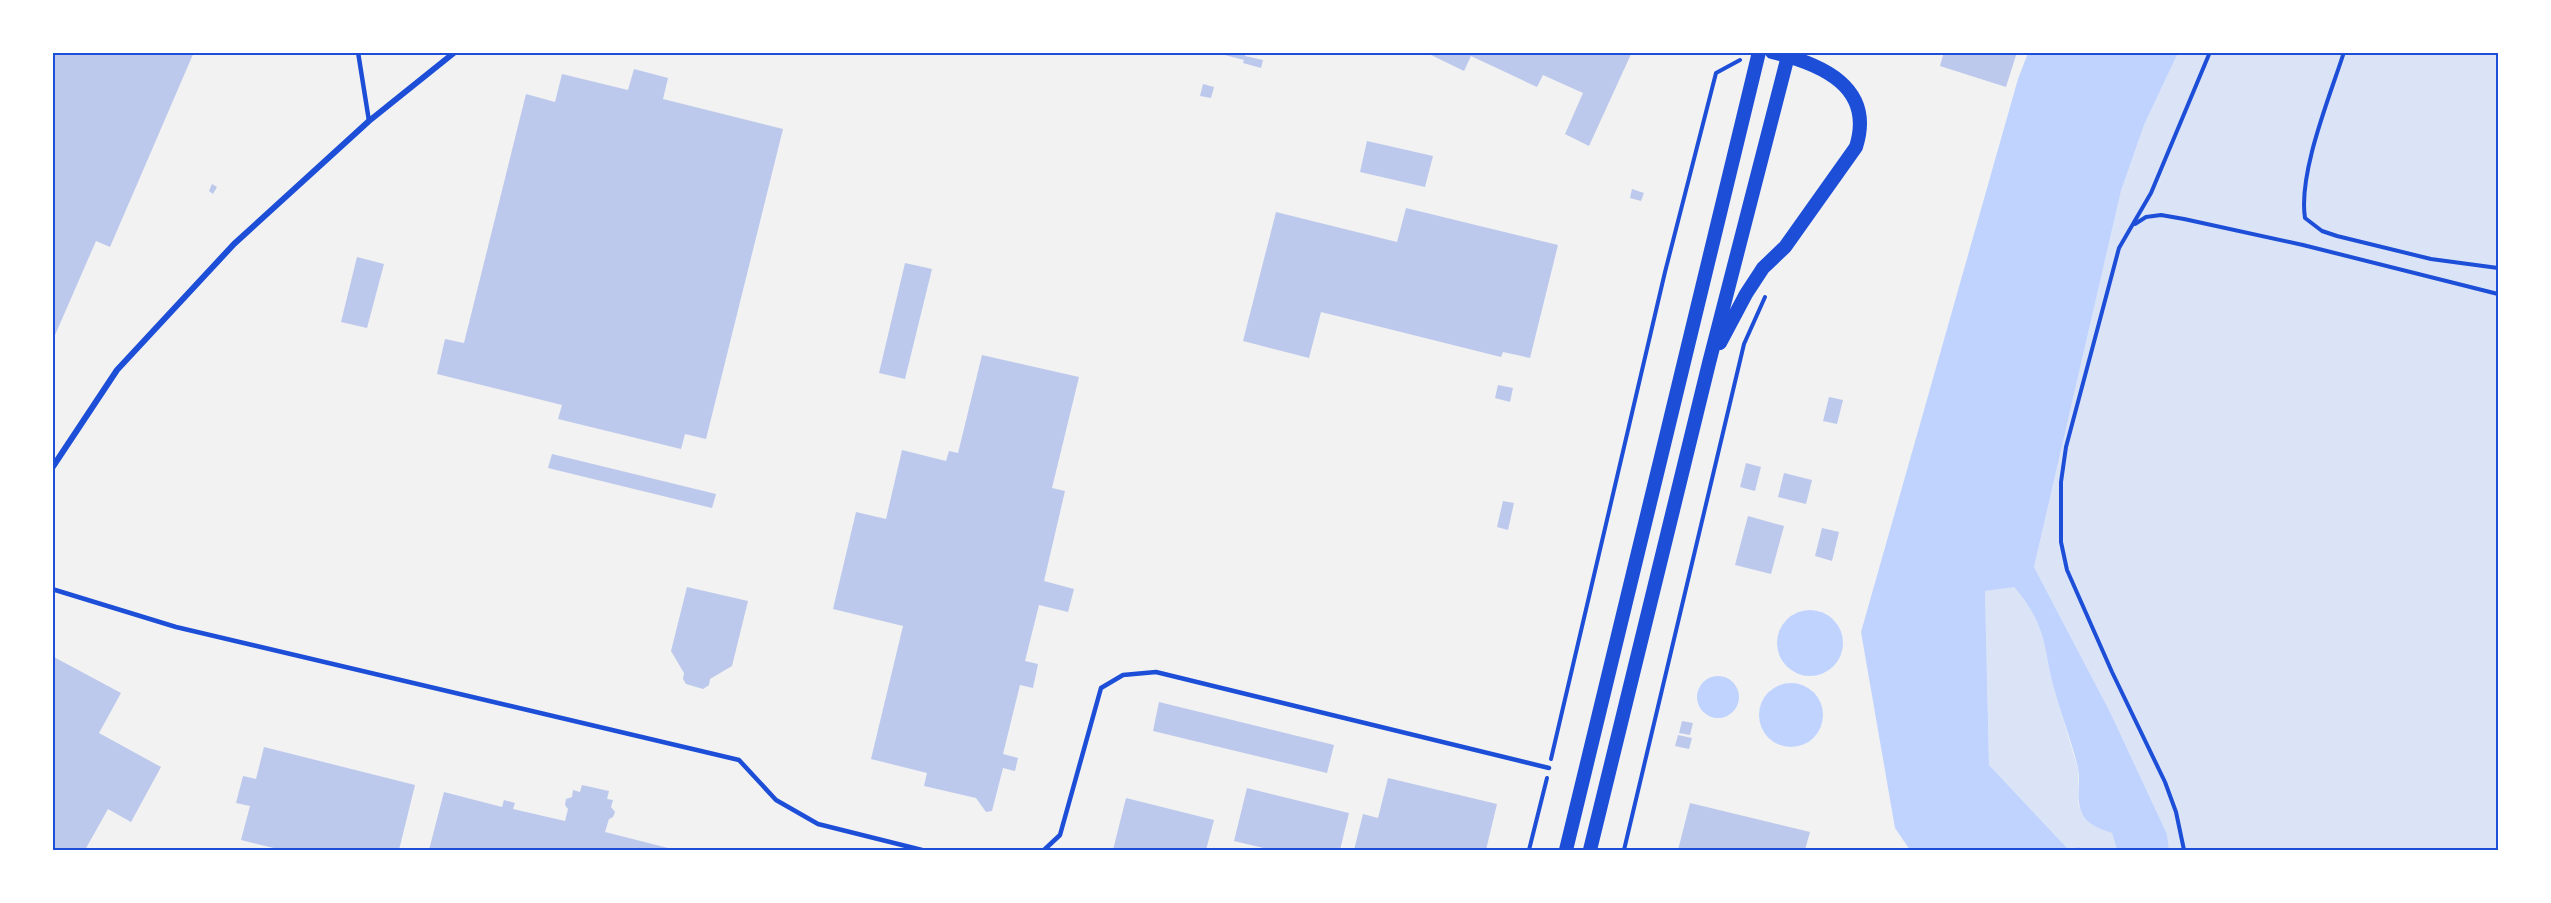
<svg xmlns="http://www.w3.org/2000/svg" width="2551" height="903" font-family="'Noto Sans',sans-serif">
	<style>
		.green { fill: #dbe4f7 }
		.water { fill: #bfd3fe }
		.building { fill: #bdc9ec }
		.lines { fill: none; stroke-linecap: round; stroke-linejoin: round }
		.path { stroke: #1d4ed8; stroke-width: 4 }
		.service { stroke: #1d4ed8; stroke-width: 4.5 }
		.minor { stroke: #1d4ed8; stroke-width: 6 }
		.primary { stroke: #1d4ed8; stroke-width: 14 }
		.neatline { fill: none; stroke: #1d4ed8; stroke-width: 2 }
	</style>
	<rect width="100%" height="100%" fill="#f2f2f2"/>
	<g class="green">
		<path d="M2178,53H2498V850H2169L2167,834L2110,712L2034,567L2121,191L2144,125Z"/>
		<path d="M2009,587H2014L2035,614L2042,631L2054,689L2078,769V804L2082,813L2092,824L2112,833L2117,850H2083L2079,847L2068,849L1989,765L1985,591Z"/>
	</g>
	<g class="water">
		<path d="M2028,53H2178L2144,125L2121,191L2034,567L2110,712L2167,834L2169,850H2117L2112,833C2101,829 2087,825 2082,813C2075,799 2081,782 2078,768C2072,742 2062,717 2055,692C2042,645 2049,628 2014,587L1985,591L1989,765L2068,849L2079,847L2083,850H1910L1895,828L1861,632L2018,79Z"/>
		<circle cx="1810" cy="643" r="33"/>
		<circle cx="1718" cy="697" r="21"/>
		<circle cx="1791" cy="715" r="32"/>
	</g>
	<g class="building">
		<path d="M52,52H194L110,247L96,241L52,342Z"/>
		<path d="M1245,52V56L1263,60L1261,68L1243,63L1244,60L1217,53Z"/>
		<path d="M1425,52H1632L1589,146L1565,134L1583,93L1543,75L1537,87L1471,56L1464,71Z"/>
		<path d="M1944,52H2017L2006,87L1940,66Z"/>
		<path d="M634,69L668,78L663,99L783,129L706,439L685,434L681,449L558,419L562,405L437,374L445,339L464,343L526,94L555,102L562,74L628,90Z"/>
		<path d="M1203,84L1214,87L1211,98L1200,96Z"/>
		<path d="M1367,141L1433,156L1425,187L1360,172Z"/>
		<path d="M212,184L217,187L213,194L209,191Z"/>
		<path d="M1632,189L1644,193L1641,201L1630,198Z"/>
		<path d="M1406,208L1558,245L1530,358L1503,352L1501,357L1321,312L1309,358L1243,341L1276,212L1397,242Z"/>
		<path d="M357,257L384,264L367,328L341,322Z"/>
		<path d="M905,263L932,269L905,379L879,373Z"/>
		<path d="M982,355L1079,377L1052,488L1065,491L1044,581L1074,589L1068,612L1039,605L1025,661L1038,664L1033,688L1020,685L1003,754L1018,758L1015,771L1003,768L992,811L986,812L976,798L924,786L927,773L871,759L903,626L833,609L856,512L886,519L902,450L946,461L949,451L958,453Z"/>
		<path d="M1498,385L1513,388L1510,402L1495,398Z"/>
		<path d="M1829,397L1843,400L1837,424L1823,421Z"/>
		<path d="M552,454L716,494L712,508L548,468Z"/>
		<path d="M1746,463L1761,467L1755,491L1740,487Z"/>
		<path d="M1784,473L1812,480L1806,504L1778,497Z"/>
		<path d="M1503,501L1514,503L1508,530L1497,527Z"/>
		<path d="M1748,516L1784,526L1771,574L1735,565Z"/>
		<path d="M1822,528L1839,532L1832,561L1815,556Z"/>
		<path d="M687,587L748,601L732,666L710,679L709,685L703,689L686,684L683,679L684,673L671,651Z"/>
		<path d="M52,656L121,693L99,733L161,767L131,822L108,809L85,850H52Z"/>
		<path d="M1159,702L1334,745L1327,773L1153,731Z"/>
		<path d="M1682,721L1693,723L1690,735L1679,733Z"/>
		<path d="M1678,735L1692,738L1689,749L1675,746Z"/>
		<path d="M264,747L415,785L399,850H282L241,840L250,806L236,803L243,776L256,779Z"/>
		<path d="M1388,778L1497,804L1486,850H1354L1363,814L1378,818Z"/>
		<path d="M582,785L609,791L607,799L613,800L611,807L615,812L613,817L609,819L605,832L676,850H429L444,792L502,807L504,800L515,803L513,809L565,821L568,809L565,805L566,799L572,797L573,790L580,792Z"/>
		<path d="M1247,788L1349,813L1340,850H1272L1234,841Z"/>
		<path d="M1126,798L1214,820L1206,850H1113Z"/>
		<path d="M1690,803L1810,832L1805,850H1678Z"/>
	</g>
	<g class="lines">
		<g class="path">
			<path d="M2344,52C2330,96 2298,173 2305,218L2322,231L2337,236L2431,259L2498,268"/>
			<path d="M2135,224L2146,217L2161,215L2184,219L2303,245L2498,294"/>
			<path d="M1551,759L1665,272L1716,73L1740,60"/>
			<path d="M1529,850L1547,778"/>
			<path d="M1624,850L1744,344L1765,297"/>
			<path d="M2184,850L2176,812L2165,782L2112,672L2067,570L2061,542V482L2066,447L2119,248L2151,193L2210,52"/>
		</g>
		<g class="service">
			<path d="M358,52L369,121"/>
			<path d="M52,589L176,627L739,760L776,800L818,824L922,850"/>
			<path d="M1044,850L1060,835L1101,688L1123,675L1156,672L1549,768"/>
		</g>
		<path class="minor" d="M52,468L117,370L234,244L369,121L455,52"/>
		<g class="primary">
			<path d="M1720,343L1746,294L1763,268L1785,247L1856,147C1875,87 1822,64 1772,52"/>
			<path d="M1566,850L1759,52"/>
			<path d="M1590,850L1709,363L1789,52"/>
		</g>
	</g>
	<rect width="2551" height="903" fill="none" stroke="#ffffff" stroke-width="108"/>
	<rect x="54" y="54" width="2443" height="795" class="neatline"/>
</svg>
